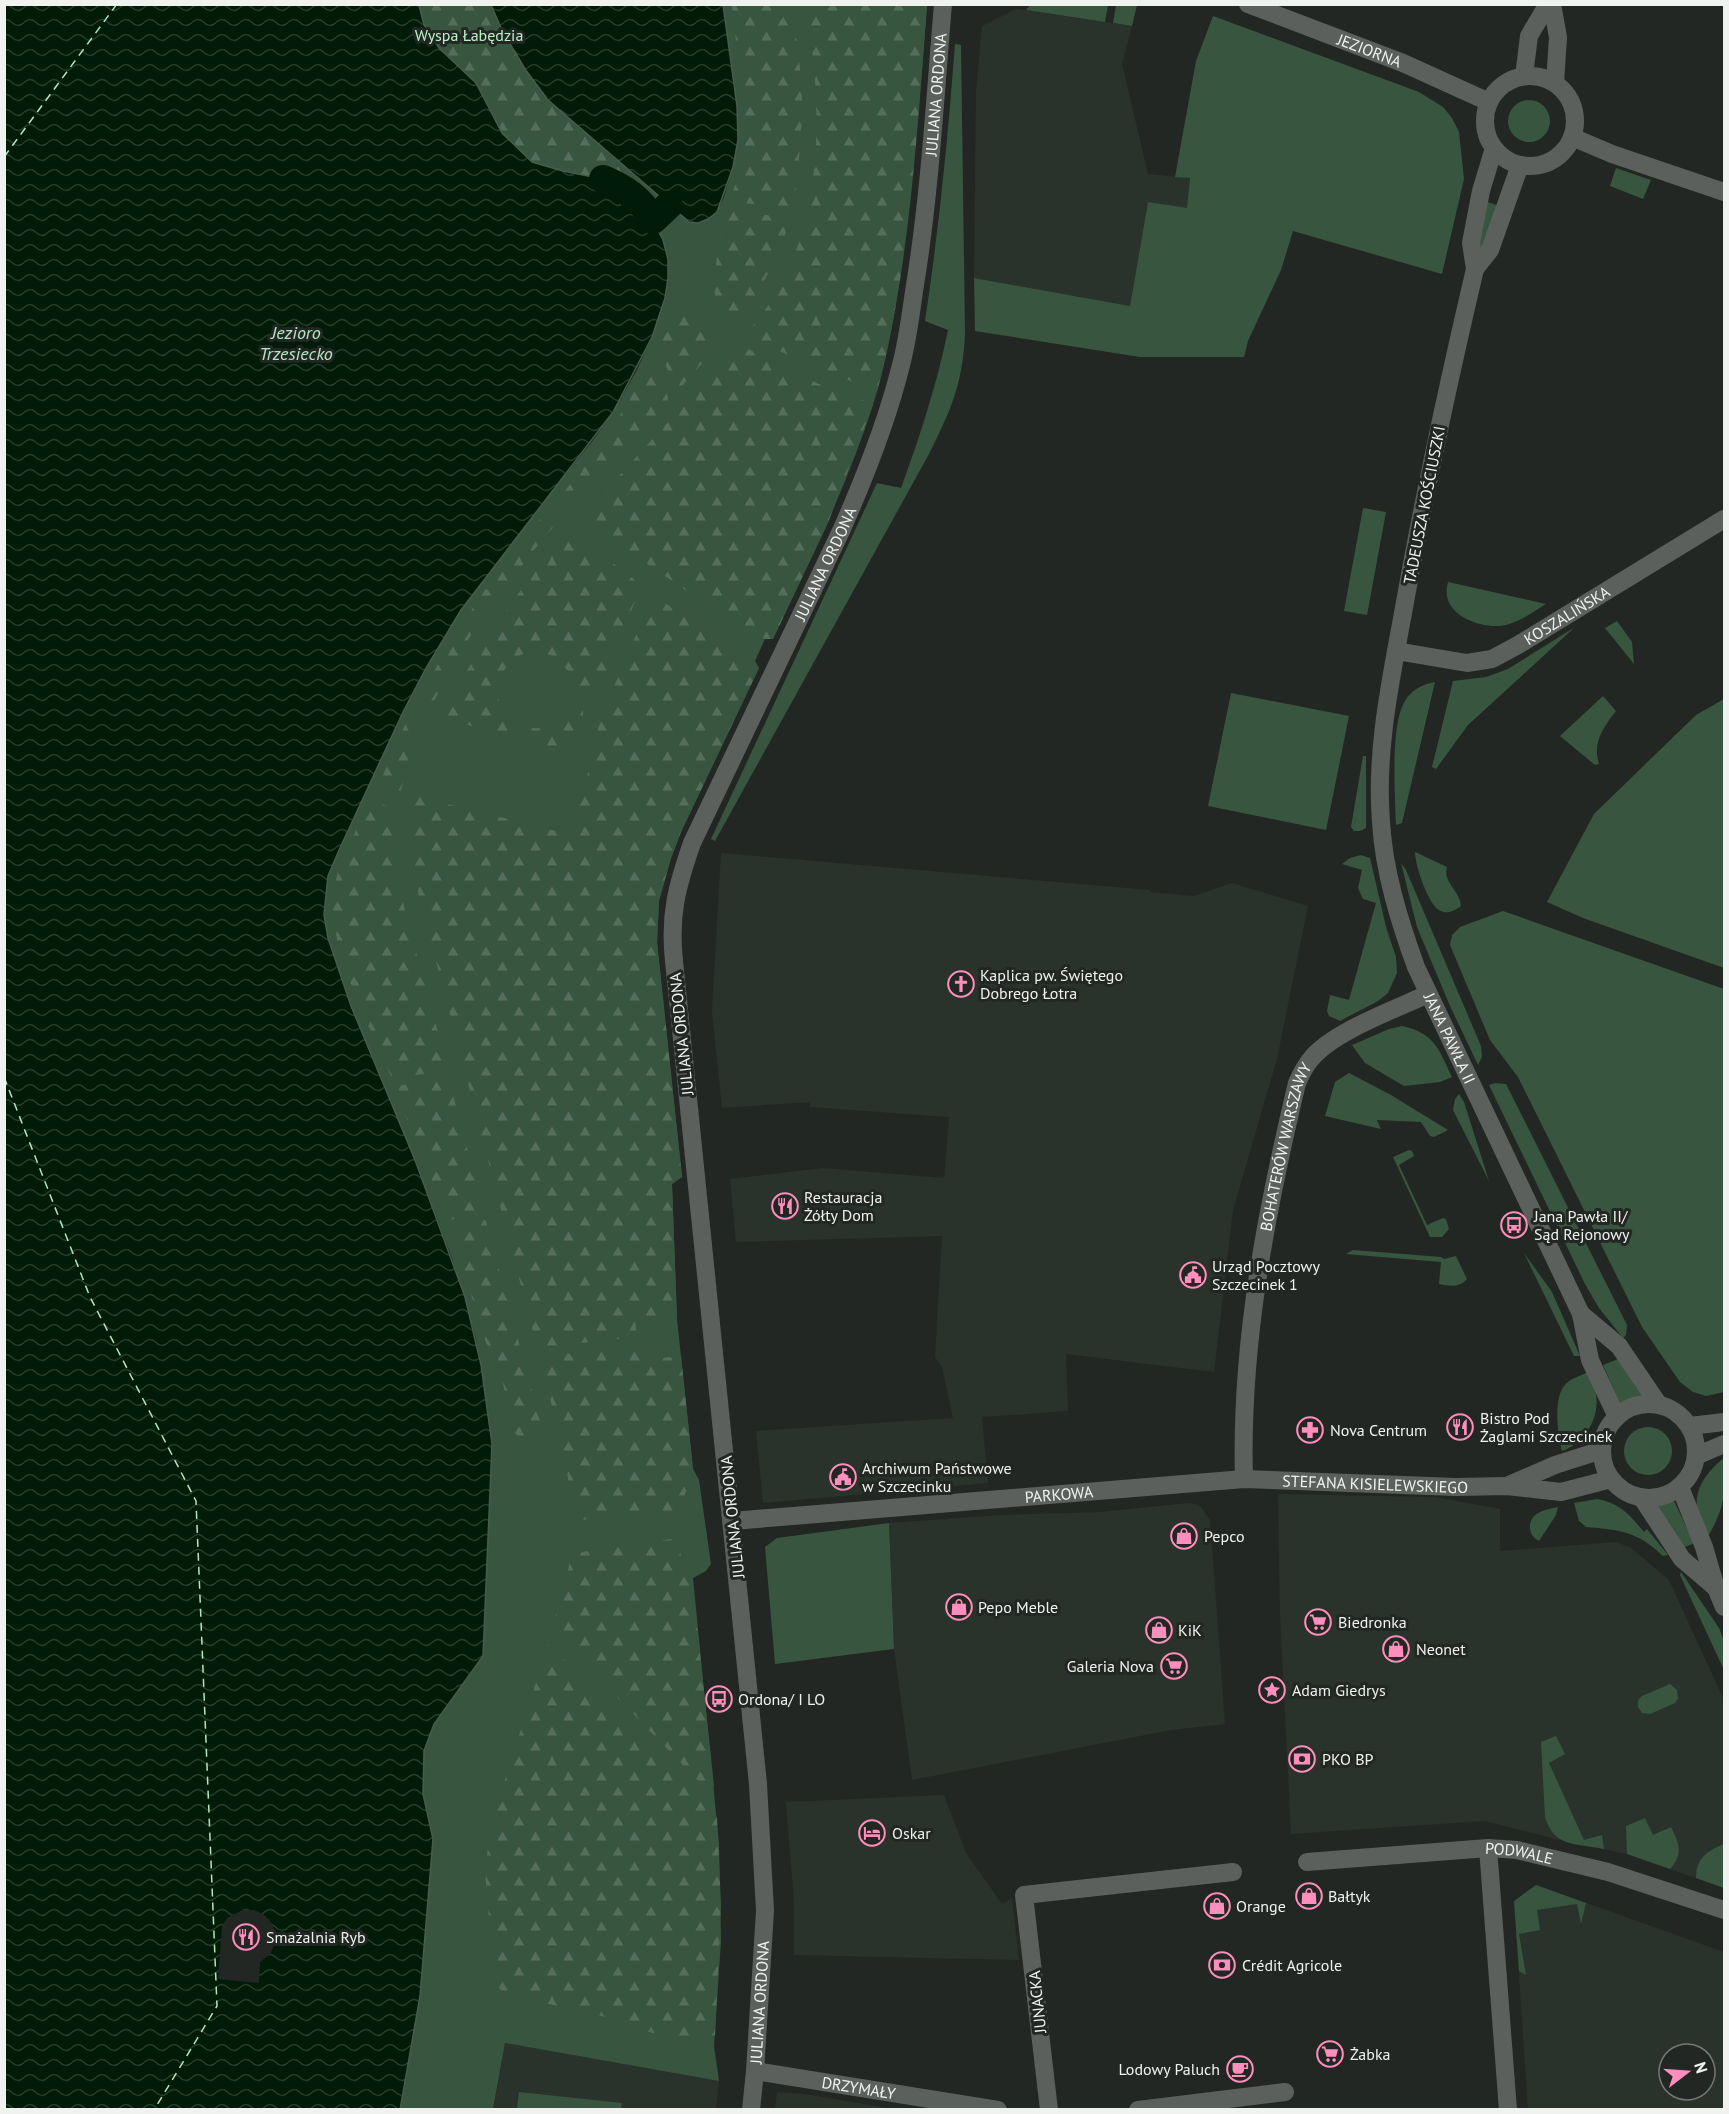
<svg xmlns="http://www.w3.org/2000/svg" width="1729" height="2114" font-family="'PT Sans',sans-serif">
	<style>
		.built { fill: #2a322c; fill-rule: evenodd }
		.green { fill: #38553f }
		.forest { fill: url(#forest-firs) }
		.water { fill: url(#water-waves); stroke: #485c4e; stroke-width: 1.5 }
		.pier { fill: #232724 }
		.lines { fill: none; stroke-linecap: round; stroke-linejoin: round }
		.canal { stroke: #001b08; stroke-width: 28 }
		.ferry { stroke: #b1e9bf; stroke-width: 1.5; stroke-dasharray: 8 6; stroke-linecap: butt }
		.minor { stroke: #5c605d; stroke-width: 18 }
		.tertiary { stroke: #5c605d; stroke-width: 18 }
		.labels { text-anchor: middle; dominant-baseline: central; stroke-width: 6; stroke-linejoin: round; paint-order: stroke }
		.park-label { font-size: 16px; fill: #baf2c7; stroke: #232724 }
		.street-label { font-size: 16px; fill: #f0f2f0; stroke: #232724 }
		.poi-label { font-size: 16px; fill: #f0f2f0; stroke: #232724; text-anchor: start }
		.water-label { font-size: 18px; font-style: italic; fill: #b1e9bf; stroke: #232724 }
	</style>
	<defs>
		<pattern id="forest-firs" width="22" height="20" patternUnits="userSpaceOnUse" patternTransform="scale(1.5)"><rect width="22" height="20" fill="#38553f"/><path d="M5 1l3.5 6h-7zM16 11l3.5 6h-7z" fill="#556e5b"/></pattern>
		<pattern id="water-waves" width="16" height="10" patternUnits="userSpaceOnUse" patternTransform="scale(1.5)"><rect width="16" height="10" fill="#001b08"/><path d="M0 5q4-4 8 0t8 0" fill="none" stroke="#263d2c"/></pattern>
	</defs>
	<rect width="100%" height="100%" fill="#232724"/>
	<g class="built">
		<path d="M1016,9L1132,26L1122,64L1148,174L1190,178L1187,209L1148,203L1130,306L974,278L976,92L982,26Z"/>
		<path d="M721,853L1150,890V892L1194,896L1232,883L1308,906L1277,1059L1233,1210L1214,1372L1066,1354L1068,1411L982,1417L988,1483L763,1503L756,1431L953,1418L942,1367L935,1357L942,1236L736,1242L730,1179L823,1168L944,1178L949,1117L810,1107V1102L722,1108L712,1011Z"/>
		<path d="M1278,1494L1435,1497L1500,1509V1551L1616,1542L1631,1548L1669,1580L1724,1700V1888L1627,1854L1560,1840L1485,1821L1291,1834L1280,1615Z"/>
		<path d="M1188,1503L1195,1504L1201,1507L1210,1520L1225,1724L1171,1730L912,1780L894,1649L889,1523L1000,1515L1100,1512Z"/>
		<path d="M944,1795L966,1853L1002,1904L1012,1898L1019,1960L794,1955V1903L786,1802Z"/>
		<path d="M1536,1885L1724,1952V2109H1528L1514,1901ZM1669,2054H1705V2090H1669Z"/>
		<path d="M505,2043L719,2081L716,2109L493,2110Z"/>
		<path d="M777,2092L805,2094L893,2109H775Z"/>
	</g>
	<g class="green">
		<path d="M1031,4H1108V5L1105,22L1026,10Z"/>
		<path d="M723,5H927C921,86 914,168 904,249C897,301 889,354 873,405C847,486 809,562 773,639H765L755,661L759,668L681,832L671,858L659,901L657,943L682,1177L672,1184L677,1319L693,1469L699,1480L711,1564L706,1571L693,1578L719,1844L721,1941L714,2046L719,2081L505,2043L493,2109L400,2110L420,1996L433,1839L423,1794L424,1751L434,1724L483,1655L492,1444L481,1365L475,1335L452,1258L415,1160L351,1006L328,938L324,915L328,876L340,848L403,712L426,668L461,610L518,534L595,438L613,412L637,370L652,337L665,298L668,259L663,240L653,220L669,205L680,215L708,219L717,212L724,197L733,167L738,140L737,106Z"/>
		<path d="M1116,5H1137L1132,26L1113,23Z"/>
		<path d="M1213,16L1419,92L1443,107L1452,118L1459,132L1464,179L1442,274L1293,231L1281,270L1248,341L1244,357H1140L975,331L974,278L1130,306L1148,202L1187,208L1190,178L1175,177L1196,61Z"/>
		<path d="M955,44L961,45L965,333C963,383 951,410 929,454L715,841L711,839L877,483L901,488C920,436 937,384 948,330L925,321C939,229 948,137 955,44Z"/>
		<circle cx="1529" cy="121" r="21"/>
		<path d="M1616,168L1651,180L1643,199L1610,186Z"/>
		<path d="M1487,202L1497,205L1484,247L1479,248Z"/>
		<path d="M1363,508L1386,512L1367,615L1344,611Z"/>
		<path d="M1448,582L1546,604C1535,611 1522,620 1509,624C1490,631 1451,620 1447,596C1446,592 1447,587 1448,582Z"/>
		<path d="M1617,621L1632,642L1634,664L1605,628Z"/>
		<path d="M1575,627L1468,725L1436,769L1432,767L1453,681L1486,677L1508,669Z"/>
		<path d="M1435,682L1402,823L1396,825C1395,796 1390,725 1405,701C1411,690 1423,684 1435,682Z"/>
		<path d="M1231,693L1349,716L1326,830L1208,806Z"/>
		<path d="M1603,696L1616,711C1604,726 1592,743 1599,764L1595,765L1560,736Z"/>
		<path d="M1724,699V968L1583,918L1547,902L1594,814L1696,715Z"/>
		<path d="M1363,756H1366V828L1360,831H1354L1351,827Z"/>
		<path d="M1415,852L1447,867C1442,882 1461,892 1461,906C1454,911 1447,915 1439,910C1428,904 1415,865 1415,852Z"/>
		<path d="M1361,855L1370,858L1386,927L1396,957L1397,973L1388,993L1378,1001L1340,1021L1329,1016L1327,1011L1330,995L1349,1000L1376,903L1363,899L1358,888L1362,870L1342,864L1350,858Z"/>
		<path d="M1401,863L1406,870L1481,1046L1482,1057L1478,1065L1450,1006L1417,927Z"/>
		<path d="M1503,911L1724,989V1392L1706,1396L1693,1392L1680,1382L1642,1327L1518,1077L1490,1040L1450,945L1452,935L1460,927Z"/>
		<path d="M1402,1026C1435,1033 1439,1050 1452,1077L1440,1082L1404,1086L1365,1063L1352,1045L1389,1029Z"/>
		<path d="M1349,1073L1391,1095L1448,1130L1434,1137L1430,1136L1421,1122L1377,1120L1381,1129L1325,1116L1335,1082Z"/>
		<path d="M1495,1083L1506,1084L1627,1325L1626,1335L1623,1338L1599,1308L1585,1284L1489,1085Z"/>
		<path d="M1459,1094L1464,1102L1489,1181L1453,1110L1455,1099Z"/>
		<path d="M1409,1150L1412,1151L1414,1156L1399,1165L1427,1225L1443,1218L1446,1219L1449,1229L1442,1237H1430L1393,1157Z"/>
		<path d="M1353,1250L1441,1257L1444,1259L1456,1256L1467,1279C1459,1288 1450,1286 1439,1284L1441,1262L1346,1254Z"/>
		<path d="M1524,1253L1552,1292L1580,1356H1574Z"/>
		<path d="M1618,1359L1649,1396L1637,1397L1620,1403L1603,1365Z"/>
		<path d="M1588,1372C1591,1379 1594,1387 1596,1395C1600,1418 1584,1444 1562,1451C1558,1436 1553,1400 1564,1386C1569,1379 1580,1376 1588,1372Z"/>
		<circle cx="1648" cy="1451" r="24"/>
		<path d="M1724,1458C1724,1495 1727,1504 1707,1538C1704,1528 1698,1516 1697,1506C1695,1486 1710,1469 1724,1458Z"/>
		<path d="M1597,1499C1620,1503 1630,1515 1644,1532L1647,1529L1668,1555L1663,1556C1637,1531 1620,1530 1586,1527L1579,1521L1574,1503Z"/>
		<path d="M1674,1501L1694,1543L1683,1548L1655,1507Z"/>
		<path d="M1558,1507L1556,1515L1539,1541C1534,1538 1531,1535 1530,1529C1529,1512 1545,1510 1558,1507Z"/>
		<path d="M889,1523L894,1649L775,1664L765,1547L777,1538Z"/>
		<path d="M1681,1572L1719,1628L1724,1641V1670L1680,1575Z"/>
		<path d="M1670,1684L1677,1690L1678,1699L1675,1703L1650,1714L1642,1713L1638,1707V1700L1642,1696Z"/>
		<path d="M1556,1736L1565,1754L1549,1763L1584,1840L1602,1835L1604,1849C1577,1843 1554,1848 1545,1817L1541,1742Z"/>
		<path d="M1645,1818L1653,1835L1671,1827C1679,1843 1684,1854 1670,1869L1627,1854L1626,1826Z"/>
		<path d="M1724,1844V1888L1696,1878C1696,1858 1707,1851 1724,1844Z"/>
		<path d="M1536,1885L1586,1903L1581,1924L1577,1904L1537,1910L1540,1930L1519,1934L1526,1975L1519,1971L1514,1901Z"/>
		<path d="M519,2092L622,2103L621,2109H517Z"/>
	</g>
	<g class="forest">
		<path d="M419,5H491L502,30L525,69L548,100L669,205L653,220L645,206L624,188L603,179L563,171L532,162L502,133L476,83L439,48L424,25Z"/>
		<path d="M732,5V4L781,5L736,42Z"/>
		<path d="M804,5H927C917,134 910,266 877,392L758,342L753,333V326C761,315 770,304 777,292C815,226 821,142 814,68C812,47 808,26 804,5Z"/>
		<path d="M789,13L793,16C797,45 802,74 802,103C802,137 798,171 794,205L792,208L787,209L730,201L741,166L745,136L738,54Z"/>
		<path d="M728,209L786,218L789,222C776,266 759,291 733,328C699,307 721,239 728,209Z"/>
		<path d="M678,312L720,334V343L681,387L675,386L658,348L674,313Z"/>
		<path d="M738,344L819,384L873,404L828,523L773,639H765L706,604L590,525L584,514L671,419L730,348Z"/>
		<path d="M651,361L668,397L667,404L572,506L560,497C594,454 626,412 649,362Z"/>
		<path d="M549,507L556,512L560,519L528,557L506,588L502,589L492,582Z"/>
		<path d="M566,531L574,533L635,580L639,588L636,599L595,697L590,699L573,693C574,680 568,668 558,660C515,628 470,698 519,725L515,737L441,718C475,650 519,591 566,531Z"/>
		<path d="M486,589L498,595L469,638L430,708L426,709L417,706L416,702L461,625Z"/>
		<path d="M665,603L738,654L755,661L759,668L681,832L671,858L659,901L657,942L682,1177L672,1184L677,1319H635L637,1337L543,1347L536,1343L416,885C413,855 411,826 415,796L572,835L592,757L588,756L610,696L648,607Z"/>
		<path d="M570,705L583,710V732L573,752L529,741L532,728C549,730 563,720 570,705Z"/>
		<path d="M412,716L422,722L411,752L399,798L376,791L408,718Z"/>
		<path d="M371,800L398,810L396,850L399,885L408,923L447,1065L440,1072L392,1078C372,1031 329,950 333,899C335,865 357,831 371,800Z"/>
		<path d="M446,1080L450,1084L482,1204L477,1211L448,1221L394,1086Z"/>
		<path d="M482,1218L486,1221L543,1432L539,1438H521L513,1432L498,1359L486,1343L451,1229Z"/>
		<path d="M639,1346L642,1360L681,1356L693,1469L681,1507L677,1513L673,1514L648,1517L644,1514L581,1520L575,1518L564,1456L542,1365L548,1356Z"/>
		<path d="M671,1539L678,1546L694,1596L714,1786L710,1792L707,1790L556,1634L553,1626L571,1558L575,1553Z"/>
		<path d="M548,1645L551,1646L717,1818L721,1905L715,2036L700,2032L697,2043L649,2032L641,2025L505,1994L498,1987L494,1981L485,1871L488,1847L505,1779Z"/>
	</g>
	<g class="water">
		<path d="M5,5H419L424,25L439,48L476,83L502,133L532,162L563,171L603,179L624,188L645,206L663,240L668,259V278L665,298L652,337L613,412L461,610L426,668L403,712L340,848L328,876L324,915L328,938L351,1006L415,1160L465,1297L481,1365L492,1444L483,1656L434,1724L424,1751L423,1794L433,1839L420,1996L400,2110H5Z"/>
		<path d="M491,5H723L737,106L738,140L733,167L717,212L708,219L698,223L689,222L548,100L525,69L502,30Z"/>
	</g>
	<path class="pier" d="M243,1910H254L263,1914L271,1922L275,1932V1944L270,1954L260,1962L259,1983L218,1979L222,1926L227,1918Z"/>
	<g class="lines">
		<path class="canal" d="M603,179C625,188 641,199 653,220L669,205"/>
		<g class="ferry">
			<path d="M4,157L117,4"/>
			<path d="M4,1077L90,1297L196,1501L217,2006L154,2110"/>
		</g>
		<g class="minor">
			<path id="s1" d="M1248,4L1403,63L1489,102"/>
			<path d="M1572,137L1612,154L1724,192"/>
			<path id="s2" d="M1396,651L1467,663L1492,659L1518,645L1724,519"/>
			<path d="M1690,1426L1724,1422"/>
			<path d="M1696,1456L1724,1444"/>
			<path id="s3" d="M1244,1479C1240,1345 1266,1213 1297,1083C1301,1074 1305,1066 1311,1059C1332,1032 1396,1009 1428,994"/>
			<path d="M1509,1485L1555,1465L1602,1450"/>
			<path id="s4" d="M732,1521L1244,1479L1456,1487L1507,1486L1561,1492L1611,1479"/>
			<path d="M1488,1848L1508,2110"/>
			<path id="s5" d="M1307,1862L1488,1848L1517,1850L1608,1872L1724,1910"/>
			<path id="s6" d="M755,2071L998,2110"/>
			<path id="s7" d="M751,2110L755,2071L765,1911L758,1784L674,961C669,915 677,886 692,843L841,531C865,477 887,422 901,365C908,339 911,311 915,285C930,192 935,98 943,4"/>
			<path d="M1049,2110L1024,1895L1233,1872"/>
			<path d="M1138,2110L1285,2092"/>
		</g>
		<g class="tertiary">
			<path d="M1552,4L1558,37L1555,83"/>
			<path d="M1524,76L1529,36L1548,4"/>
			<circle cx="1530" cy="121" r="45"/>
			<path id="s8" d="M1494,148L1481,191L1471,243L1475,269C1449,380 1425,490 1405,602C1392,675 1375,748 1381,822C1384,872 1399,920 1416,967L1581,1314L1590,1360L1617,1417"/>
			<path d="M1475,269L1490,250L1520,165"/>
			<path d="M1581,1314L1619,1346L1659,1405"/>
			<circle cx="1649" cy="1451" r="47"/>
			<path d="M1680,1487L1704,1547L1716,1588L1724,1607"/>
			<path d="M1642,1498L1682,1559L1716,1588"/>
		</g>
	</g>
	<defs>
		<g id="church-ring" transform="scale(1.35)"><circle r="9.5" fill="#232724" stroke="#fe8ebc" stroke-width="1.5"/><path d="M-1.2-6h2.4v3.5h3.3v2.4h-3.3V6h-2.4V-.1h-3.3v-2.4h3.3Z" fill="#fe8ebc"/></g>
		<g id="restaurant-ring" transform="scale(1.35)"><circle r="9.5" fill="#232724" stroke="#fe8ebc" stroke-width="1.5"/><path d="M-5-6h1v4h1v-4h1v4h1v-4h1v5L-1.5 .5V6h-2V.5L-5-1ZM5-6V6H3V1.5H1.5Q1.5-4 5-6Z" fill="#fe8ebc"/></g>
		<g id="bus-ring" transform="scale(1.35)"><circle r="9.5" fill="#232724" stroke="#fe8ebc" stroke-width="1.5"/><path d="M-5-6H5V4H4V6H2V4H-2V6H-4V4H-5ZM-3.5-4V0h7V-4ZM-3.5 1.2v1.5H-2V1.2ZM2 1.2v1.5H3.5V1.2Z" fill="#fe8ebc"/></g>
		<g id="civic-ring" transform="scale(1.35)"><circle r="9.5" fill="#232724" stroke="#fe8ebc" stroke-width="1.5"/><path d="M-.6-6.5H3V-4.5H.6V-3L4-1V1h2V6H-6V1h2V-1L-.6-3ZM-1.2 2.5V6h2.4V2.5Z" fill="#fe8ebc"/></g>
		<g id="pharmacy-ring" transform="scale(1.35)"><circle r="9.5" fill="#232724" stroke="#fe8ebc" stroke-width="1.5"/><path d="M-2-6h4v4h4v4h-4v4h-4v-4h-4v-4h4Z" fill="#fe8ebc"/></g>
		<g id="shop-ring" transform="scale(1.35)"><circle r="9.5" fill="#232724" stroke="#fe8ebc" stroke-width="1.5"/><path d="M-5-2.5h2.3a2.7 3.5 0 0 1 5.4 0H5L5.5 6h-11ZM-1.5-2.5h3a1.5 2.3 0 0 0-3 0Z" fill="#fe8ebc"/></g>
		<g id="supermarket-ring" transform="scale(1.35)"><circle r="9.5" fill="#232724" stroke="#fe8ebc" stroke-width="1.5"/><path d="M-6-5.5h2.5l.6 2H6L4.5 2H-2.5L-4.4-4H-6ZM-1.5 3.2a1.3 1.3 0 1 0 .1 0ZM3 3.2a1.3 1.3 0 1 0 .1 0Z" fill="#fe8ebc"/></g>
		<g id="sight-ring" transform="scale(1.35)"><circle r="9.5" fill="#232724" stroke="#fe8ebc" stroke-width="1.5"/><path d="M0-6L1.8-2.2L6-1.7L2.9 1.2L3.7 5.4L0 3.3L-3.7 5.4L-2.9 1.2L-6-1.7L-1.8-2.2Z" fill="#fe8ebc"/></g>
		<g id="bank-ring" transform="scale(1.35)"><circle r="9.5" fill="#232724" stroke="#fe8ebc" stroke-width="1.5"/><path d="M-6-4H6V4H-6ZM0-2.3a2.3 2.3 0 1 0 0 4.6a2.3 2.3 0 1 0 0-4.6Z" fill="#fe8ebc"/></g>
		<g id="hotel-ring" transform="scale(1.35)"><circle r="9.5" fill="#232724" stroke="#fe8ebc" stroke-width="1.5"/><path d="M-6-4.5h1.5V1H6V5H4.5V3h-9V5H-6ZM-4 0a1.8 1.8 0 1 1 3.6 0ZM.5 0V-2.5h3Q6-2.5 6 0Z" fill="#fe8ebc"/></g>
		<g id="cafe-ring" transform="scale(1.35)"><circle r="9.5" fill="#232724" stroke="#fe8ebc" stroke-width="1.5"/><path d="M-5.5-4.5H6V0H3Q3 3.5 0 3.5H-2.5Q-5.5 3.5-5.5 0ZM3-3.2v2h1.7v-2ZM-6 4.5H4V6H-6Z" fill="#fe8ebc"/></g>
	</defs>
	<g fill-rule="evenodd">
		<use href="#church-ring" x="961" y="984"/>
		<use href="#restaurant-ring" x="785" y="1206"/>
		<use href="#bus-ring" x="1514" y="1225"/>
		<use href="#civic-ring" x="1193" y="1275"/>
		<use href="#restaurant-ring" x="1460" y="1427"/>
		<use href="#pharmacy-ring" x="1310" y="1430"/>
		<use href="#civic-ring" x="843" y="1477"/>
		<use href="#shop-ring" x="1184" y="1536"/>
		<use href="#shop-ring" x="959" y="1607"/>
		<use href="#supermarket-ring" x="1318" y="1622"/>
		<use href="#shop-ring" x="1159" y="1630"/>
		<use href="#shop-ring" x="1396" y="1649"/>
		<use href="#supermarket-ring" x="1174" y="1666"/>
		<use href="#sight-ring" x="1272" y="1690"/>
		<use href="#bus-ring" x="719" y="1699"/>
		<use href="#bank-ring" x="1302" y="1759"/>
		<use href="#hotel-ring" x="872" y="1833"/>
		<use href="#shop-ring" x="1309" y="1896"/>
		<use href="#shop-ring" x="1217" y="1906"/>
		<use href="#restaurant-ring" x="246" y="1937"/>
		<use href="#bank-ring" x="1222" y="1965"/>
		<use href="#supermarket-ring" x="1330" y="2054"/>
		<use href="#cafe-ring" x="1240" y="2069"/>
	</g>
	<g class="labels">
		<g class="park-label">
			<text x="469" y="35">Wyspa Łabędzia</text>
		</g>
		<g class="street-label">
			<text stroke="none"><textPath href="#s1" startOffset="130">JEZIORNA</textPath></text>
			<text stroke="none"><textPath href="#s7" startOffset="2070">JULIANA ORDONA</textPath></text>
			<text transform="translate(1424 505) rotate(-79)">TADEUSZA KOŚCIUSZKI</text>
			<text stroke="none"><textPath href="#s7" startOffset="1584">JULIANA ORDONA</textPath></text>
			<text stroke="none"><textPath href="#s2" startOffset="184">KOSZALIŃSKA</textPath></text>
			<text transform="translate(681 1034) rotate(-96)">JULIANA ORDONA</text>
			<text stroke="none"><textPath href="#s8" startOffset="915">JANA PAWŁA II</textPath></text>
			<text stroke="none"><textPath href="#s3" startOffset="336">BOHATERÓW WARSZAWY</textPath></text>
			<text stroke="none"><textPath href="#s4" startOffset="645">STEFANA KISIELEWSKIEGO</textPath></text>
			<text stroke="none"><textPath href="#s4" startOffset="328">PARKOWA</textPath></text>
			<text transform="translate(732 1517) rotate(-96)">JULIANA ORDONA</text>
			<text stroke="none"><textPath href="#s5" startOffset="213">PODWALE</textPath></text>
			<text stroke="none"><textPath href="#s7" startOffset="108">JULIANA ORDONA</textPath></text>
			<text transform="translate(1037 2002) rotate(-96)">JUNACKA</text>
			<text stroke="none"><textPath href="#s6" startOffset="105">DRZYMAŁY</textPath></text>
		</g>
		<g class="poi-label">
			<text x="980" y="975">Kaplica pw. Świętego<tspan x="980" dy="18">Dobrego Łotra</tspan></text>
			<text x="804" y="1197">Restauracja<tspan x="804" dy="18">Żółty Dom</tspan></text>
			<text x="1534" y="1216">Jana Pawła II/<tspan x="1534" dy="18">Sąd Rejonowy</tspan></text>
			<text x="1212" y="1266">Urząd Pocztowy<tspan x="1212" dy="18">Szczecinek 1</tspan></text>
			<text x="1480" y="1418">Bistro Pod<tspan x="1480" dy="18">Żaglami Szczecinek</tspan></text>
			<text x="1330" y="1430">Nova Centrum</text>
			<text x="862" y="1468">Archiwum Państwowe<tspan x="862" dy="18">w Szczecinku</tspan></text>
			<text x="1204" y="1536">Pepco</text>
			<text x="978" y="1607">Pepo Meble</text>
			<text x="1338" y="1622">Biedronka</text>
			<text x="1178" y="1630">KiK</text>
			<text x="1416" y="1649">Neonet</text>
			<text x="1154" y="1666" text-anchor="end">Galeria Nova</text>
			<text x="1292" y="1690">Adam Giedrys</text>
			<text x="738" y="1699">Ordona/ I LO</text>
			<text x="1322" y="1759">PKO BP</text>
			<text x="892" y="1833">Oskar</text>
			<text x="1328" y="1896">Bałtyk</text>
			<text x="1236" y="1906">Orange</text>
			<text x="266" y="1937">Smażalnia Ryb</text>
			<text x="1242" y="1965">Crédit Agricole</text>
			<text x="1350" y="2054">Żabka</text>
			<text x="1220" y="2069" text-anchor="end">Lodowy Paluch</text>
		</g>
		<g class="water-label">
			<text x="296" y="332">Jezioro<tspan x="296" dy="21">Trzesiecko</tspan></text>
		</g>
	</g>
	<rect width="1729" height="2114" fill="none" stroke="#f0f2f0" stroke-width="12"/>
	<g transform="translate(1687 2072) rotate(73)"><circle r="28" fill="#232724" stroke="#757876" stroke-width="1.5"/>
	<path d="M0-4.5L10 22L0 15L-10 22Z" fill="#fe8ebc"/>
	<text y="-9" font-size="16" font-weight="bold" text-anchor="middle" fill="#f0f2f0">N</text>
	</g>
</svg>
